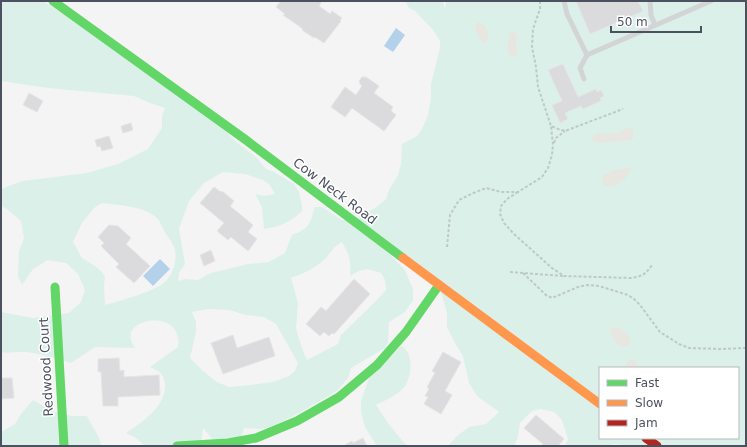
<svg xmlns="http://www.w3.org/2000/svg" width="747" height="447" font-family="'DejaVu Sans',sans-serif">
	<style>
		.green { fill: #dbf0e8; fill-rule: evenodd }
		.sand { fill: #e7e6e1 }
		.water { fill: #b3d1ea }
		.building { fill: #dbdbdd; stroke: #e5e5e6 }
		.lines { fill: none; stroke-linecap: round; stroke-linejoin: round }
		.path { stroke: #bfc9c9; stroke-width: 2; stroke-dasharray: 3 2; stroke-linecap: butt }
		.lane { stroke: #d3d4d6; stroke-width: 5 }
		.fast { stroke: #63d668; stroke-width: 9 }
		.slow { stroke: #ff974d; stroke-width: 9 }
		.jam { stroke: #b3261e; stroke-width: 9 }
		.labels { text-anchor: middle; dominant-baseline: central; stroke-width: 3; stroke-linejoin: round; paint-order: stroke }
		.street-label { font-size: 13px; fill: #4c515f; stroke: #fff }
	</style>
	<rect width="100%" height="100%" fill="#f4f4f4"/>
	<g class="green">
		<path d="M1,1H43L79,24L226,131L236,142L256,157L266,169L274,172L294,184L299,192L302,206V211C291,222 279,227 264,229L262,207L255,194L265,196L275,194L269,184L263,180L245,174L223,172L204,183L189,201L179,229L185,264L179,273L178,281L185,279L198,280L211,273L248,264L269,262L285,253L292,235C300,232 307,229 311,220C312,216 313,211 315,207H322L342,220H353L375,208L386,199L389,190L398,175L401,164L402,144L417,136L422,129L428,115L431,98V84L440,48V41L433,30L415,11L409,8L405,1H443L445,10L446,1H746V446H629L615,444L606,446H565L568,439L562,420L554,412L541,409L532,411L520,423L518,437L514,446H448L457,436L469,427L486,424L499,412L477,396L469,383L463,356L456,345L447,327V313L439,285L386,251L405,270L413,289V300L405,312L389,322L388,343L385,348L351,368L348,378L337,391L299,413L275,425L262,429L244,428L238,446H218L203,428L201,446H145L136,438L126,433C142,422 164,408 165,387C165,375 161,372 150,367L178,347C184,309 125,317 131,339C131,342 134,346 135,348L95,347L71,363C57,358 41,354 26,352C17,351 9,354 1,352V312L33,318L69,313L81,302L85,290L78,274L66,263L48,260L33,269L22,285L18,276L19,251L24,238L21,221L7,209L1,206V189L22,181L87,173L118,164L148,149L162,128V117L165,108L150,103L134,96L48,88L1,81ZM102,203C118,205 140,206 153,215C161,220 160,225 165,232C167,237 171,240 173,245C179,256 174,273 165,282C156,291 119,301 105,305L104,286L105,277L102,272L95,266L82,258L73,242L82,223L94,208ZM342,242C350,257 351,260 350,276C364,268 366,268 381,273L385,280L386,290L379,298L341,335L338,344L307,360L304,354L296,329L298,303L291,278C303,274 317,267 326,258C332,251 334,246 342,242ZM209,309L229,310L246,315L264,317L276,324L298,363L295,371L289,376L273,382L251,385L229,387L217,382L203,371L190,358L196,332V322L192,312ZM600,368H738V438H600Z"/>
		<path d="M401,346C414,352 412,376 405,386C398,395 386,400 376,405L388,423L404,443L408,446H377L365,427L361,412V401L369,378Z"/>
		<path d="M33,400L51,411L72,416H87C91,426 100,435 101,446H1V432L15,424L21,414Z"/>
	</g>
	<g class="sand">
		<path d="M478,22C487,26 491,34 486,43C479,42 476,32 475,26Z"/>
		<path d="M511,31L514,32L517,36L516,43L518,51L516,56H511L509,55C506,49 508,37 511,31Z"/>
		<path d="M626,128L632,129L634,132L633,138L630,140L600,143L594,142L591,137L596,134L617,133Z"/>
		<path d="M630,167L631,169C629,179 602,198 602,177C609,170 621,169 630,167Z"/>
		<path d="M616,327C624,329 629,334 631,342C620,354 615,340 609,331L610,329Z"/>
		<path d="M630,360H635L636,362L638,368H619L625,366L627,362Z"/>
	</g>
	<g class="water">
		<path d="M396,28L405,35L393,52L384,46Z"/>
		<path d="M160,259L170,269L153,286L143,276Z"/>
	</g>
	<g class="building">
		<path d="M281,1H321V3L319,6L330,14L332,11L342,18L340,20L341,21L324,43L315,37L314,38L302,30L303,29L283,15L285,14L276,7Z"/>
		<path d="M576,1H638L643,11L590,34Z"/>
		<path d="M563,64L578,97L596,89L597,92L601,90L604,96L600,98L601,101L583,109L581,106L565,113L568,119L560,123L552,105L562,101L548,70Z"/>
		<path d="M362,77H366L379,86L374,93L393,107L391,111L396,115L384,131L352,108L345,117L331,107L345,87L356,95L362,86L360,84L359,81Z"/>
		<path d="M29,93L43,101L37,112L23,105Z"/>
		<path d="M131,123L133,130L123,133L121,126Z"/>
		<path d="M109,136L113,148L102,151L100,146L97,147L95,140Z"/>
		<path d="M214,187L221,192L222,191L234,201L230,206L253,225L248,232L257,239L248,251L231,237L228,240L217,231L224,223L200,203Z"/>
		<path d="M109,225L118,226L131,238L126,244L150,266L134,283L116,267L119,264L101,246L104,243L98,237Z"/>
		<path d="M211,250L215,261L204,266L200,255Z"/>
		<path d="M354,279L370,294L334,334L332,333L329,336L324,332L320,336L306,324L321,307L326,311Z"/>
		<path d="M233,335L237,348L269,337L275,356L223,374L211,343Z"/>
		<path d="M443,352L461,362L445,391L452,395L441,414L424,404L428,397L425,396L429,389L427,387L435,373L432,371Z"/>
		<path d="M119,358L120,371L124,370V377L159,375L160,395L118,397V406H103L101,372H98V359Z"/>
		<path d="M1,378H12L14,398L1,399Z"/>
		<path d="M536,415L564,439L558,446H541L543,444L524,428Z"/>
		<path d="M363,438L367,446H346L345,445L352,441L353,443Z"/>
	</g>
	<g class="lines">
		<g class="path">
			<path d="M540,1V9L533,29L532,47L536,67L538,87L551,126L558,129L565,131L623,109"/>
			<path d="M554,143L556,138L565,131"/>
			<path d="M518,192L507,199L501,206L500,214L504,223L514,234L552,268L564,276L631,278C644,276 645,274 653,264"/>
			<path d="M447,247L450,215L459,200L471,194L486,188L501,192H518L542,177L548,168L552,155L553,144L551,126"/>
			<path d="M510,272L563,276"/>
			<path d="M523,273L546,295L552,298L578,287L587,285L599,286L628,295L634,299L640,305L660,332L679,344L689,348L721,349L746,348"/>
		</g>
		<g class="lane">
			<path d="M564,1L567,14L587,55L580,68L584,79"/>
			<path d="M650,1L651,15L655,25"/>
			<path d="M587,55L711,1"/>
		</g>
		<g class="fast">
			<path d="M53,1L246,140L403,258"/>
			<path d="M55,287L64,446"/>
			<path d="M177,446L228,443L256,438L297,421L339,397L377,365L406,332L439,285"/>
		</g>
		<path class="slow" d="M403,258L600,404"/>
		<path class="jam" d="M646,438L657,446"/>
	</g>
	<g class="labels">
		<g class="street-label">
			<text transform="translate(335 191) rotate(37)">Cow Neck Road</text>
			<text transform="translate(46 367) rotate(-93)">Redwood Court</text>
		</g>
	</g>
	<rect width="747" height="447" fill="none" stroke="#4c515f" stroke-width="4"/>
	<rect x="599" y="367" width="140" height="72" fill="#ffffff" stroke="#b7b9bf"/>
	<rect x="607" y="380" width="20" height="6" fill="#63d668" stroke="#b7b9bf"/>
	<text x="635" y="387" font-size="12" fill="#4c515f">Fast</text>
	<rect x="607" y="400" width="20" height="6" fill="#ff974d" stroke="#b7b9bf"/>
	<text x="635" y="407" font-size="12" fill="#4c515f">Slow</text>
	<rect x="607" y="420" width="20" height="6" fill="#b3261e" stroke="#b7b9bf"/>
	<text x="635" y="427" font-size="12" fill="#4c515f">Jam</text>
	<path d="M611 26v6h90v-6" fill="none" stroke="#4c515f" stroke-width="2"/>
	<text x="617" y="26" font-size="12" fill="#4c515f" stroke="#ffffff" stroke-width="3" paint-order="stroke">50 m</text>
</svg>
